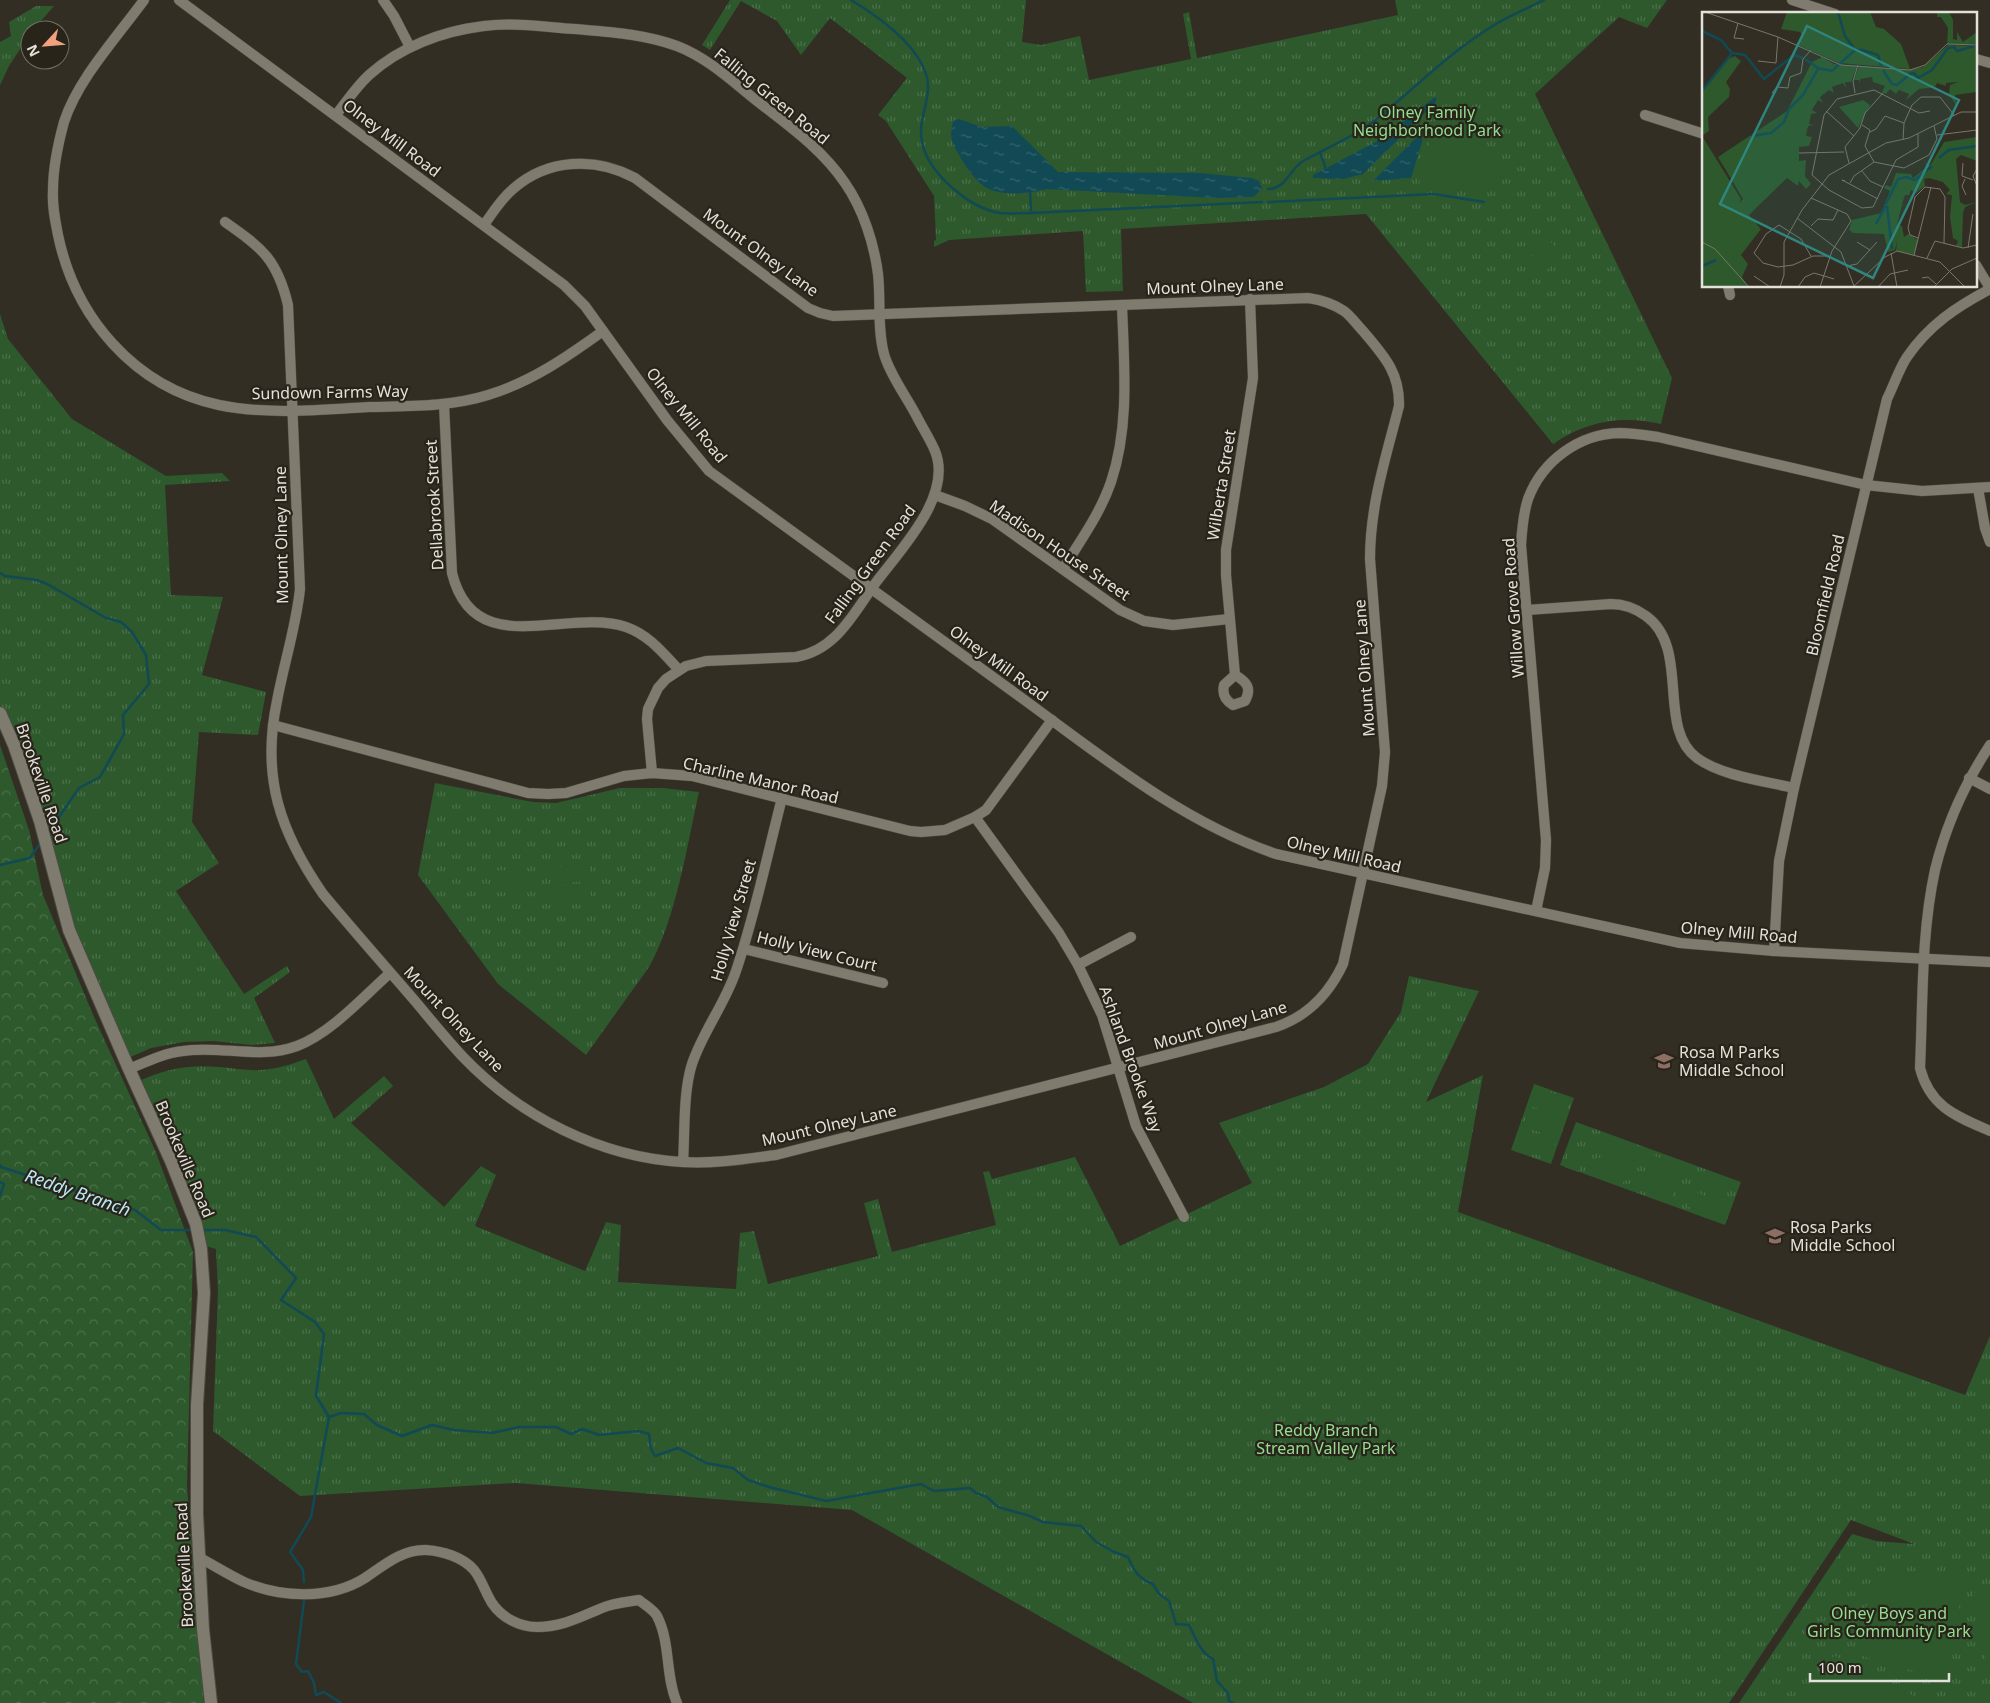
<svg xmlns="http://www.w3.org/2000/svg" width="1990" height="1703" font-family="'Noto Sans',sans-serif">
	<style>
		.forest { fill: url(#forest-crowns) }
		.park { fill: url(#park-tufts) }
		.garden { fill: #2d592c }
		.water { fill: url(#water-ripples) }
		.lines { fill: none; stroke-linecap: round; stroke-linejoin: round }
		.stream { stroke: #114a55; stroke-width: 2.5 }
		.street-casing { stroke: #4e4b42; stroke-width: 11 }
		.secondary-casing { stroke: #4e4b42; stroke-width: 14 }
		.street { stroke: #807b6f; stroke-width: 10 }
		.secondary { stroke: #807b6f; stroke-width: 12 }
		.labels { text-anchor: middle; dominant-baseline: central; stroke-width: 4.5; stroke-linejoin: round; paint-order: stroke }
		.street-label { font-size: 16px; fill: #e3e1da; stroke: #28241a }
		.park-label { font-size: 16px; fill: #94dd91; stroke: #28241a }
		.poi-label { font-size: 16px; fill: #e3e1da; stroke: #28241a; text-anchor: start }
		.water-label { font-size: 18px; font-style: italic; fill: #bae9f5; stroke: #28241a }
		.inset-river { fill: none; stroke: #114a55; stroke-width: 2.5 }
		.inset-road { fill: none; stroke: #79766c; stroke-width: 1 }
		.view { fill: #2f867e; fill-opacity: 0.15; stroke: #2f867e; stroke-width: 2.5 }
		.inset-edge { fill: none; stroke: #e3e1da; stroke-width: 2.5 }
	</style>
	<defs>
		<pattern id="forest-crowns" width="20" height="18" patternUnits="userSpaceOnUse" patternTransform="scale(1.25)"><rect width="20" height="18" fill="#2d592c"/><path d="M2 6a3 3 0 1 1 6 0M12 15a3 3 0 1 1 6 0" fill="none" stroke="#4b714a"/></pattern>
		<pattern id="park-tufts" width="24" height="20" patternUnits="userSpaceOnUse" patternTransform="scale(1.25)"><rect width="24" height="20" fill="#2d592c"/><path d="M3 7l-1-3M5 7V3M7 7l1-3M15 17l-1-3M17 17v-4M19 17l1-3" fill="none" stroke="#4b714a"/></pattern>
		<pattern id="water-ripples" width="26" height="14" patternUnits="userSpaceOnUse" patternTransform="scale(1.25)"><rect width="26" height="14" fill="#114a55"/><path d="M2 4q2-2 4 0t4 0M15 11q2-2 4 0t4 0" fill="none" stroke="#34646d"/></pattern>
	</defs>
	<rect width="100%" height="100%" fill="#322e23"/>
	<path class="forest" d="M0,745L29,830L43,895L94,1017L155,1150L193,1252L187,1486L204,1703H0Z"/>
	<g class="park">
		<path d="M730,0H1026L1022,42L1041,45L1080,36L1089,80L1191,59L1183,14L1189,12L1197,58L1398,15L1395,0H1667L1647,28L1619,17L1535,94L1672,378L1661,424C1622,415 1586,421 1553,444L1366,214L1121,229L1123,291L1086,292L1083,231L949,240L934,247V241L936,240L934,196L886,121L878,115L907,78L830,18L801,55L777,21L741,1L710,50L702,45Z"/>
		<path d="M36,6H54L33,30H30V34L9,66L0,85V42L11,36L9,22Z"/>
		<path d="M0,314L8,339L72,419L166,476L222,473L230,481L165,485L171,595L223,597L202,675L266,692L258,735L199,732L192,822L219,863L176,891L244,994L287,966L290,972L254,998L275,1043L252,1045L213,1041L184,1042L151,1048L126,1059L92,988L0,715Z"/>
		<path d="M435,783L533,802L556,803L620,788H663L699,792C687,846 676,919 649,967L586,1055L498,984L418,875Z"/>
		<path d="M1409,976L1479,991L1426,1102L1483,1075L1458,1212L1965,1395L1990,1336V1703H1739L1852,1534L1876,1541L1914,1544L1851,1520L1729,1703H1193L852,1510L516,1483L300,1496L213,1431L218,1290L216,1249L202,1245L137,1082C163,1069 190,1064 219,1067C233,1068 247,1071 261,1070C277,1069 292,1064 306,1059L334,1119L384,1076L393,1086L351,1123L444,1207L481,1166L496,1175L475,1226L585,1271L606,1222L621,1225L618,1282L736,1289L740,1233L754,1231L768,1284L878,1256L864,1203L878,1199L892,1252L996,1225L983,1172L989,1171L992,1179L1075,1157L1120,1246L1252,1183L1219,1123L1324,1087L1368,1064L1401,1012Z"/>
		<path d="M1534,1084L1574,1098L1551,1164L1511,1150Z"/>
		<path d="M1576,1122L1741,1182L1725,1225L1560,1165Z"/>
	</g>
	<g class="garden">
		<path d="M1468,96L1502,182L1418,190C1425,156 1432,111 1468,96Z"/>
		<path d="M1550,241L1563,256L1537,278L1524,263Z"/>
		<path d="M590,866V881L557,883L556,867Z"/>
		<path d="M524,869L525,890L494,892L492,871Z"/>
		<path d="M590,886L591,901L558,903L557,888Z"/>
		<path d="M1537,1088L1570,1099L1564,1118L1531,1106Z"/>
		<path d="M1530,1108L1563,1120L1556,1138L1523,1126Z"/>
		<path d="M1522,1129L1556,1141L1549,1159L1516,1147Z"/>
		<path d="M1604,1138L1635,1149L1634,1152L1638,1154L1636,1162L1631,1161L1630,1164L1599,1152L1600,1149L1595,1147L1598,1140L1603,1141Z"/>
		<path d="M1570,1151L1584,1156L1578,1172L1564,1167Z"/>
		<path d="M1652,1155L1683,1166L1677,1181L1647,1170Z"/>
		<path d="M1597,1157L1628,1168L1627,1172L1632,1173L1629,1181L1624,1180L1623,1183L1592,1172L1593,1168L1588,1166L1591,1159L1596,1160Z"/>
		<path d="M1699,1172L1730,1183L1725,1198L1694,1187Z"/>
		<path d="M1645,1174L1676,1185L1670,1200L1640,1189Z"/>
		<path d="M1692,1191L1723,1203L1718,1217L1687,1206Z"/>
		<path d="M1933,1570L1964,1574L1950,1671L1941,1677L1893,1666L1857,1654C1856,1600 1880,1575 1933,1570Z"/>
		<path d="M1990,1592V1678L1973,1593Z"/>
		<path d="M1835,1656L1928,1703H1815L1817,1685L1828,1660Z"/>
	</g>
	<g class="water">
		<path d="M1435,97L1437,99L1435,103L1363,174L1343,179L1313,178V175L1381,139Z"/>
		<path d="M959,119L982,127L1012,126L1058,172L1199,173L1252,178L1259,181L1262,188L1254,197L1215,198L1047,189C1028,193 1007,197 989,189C976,185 956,153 952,140C950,134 952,127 953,121Z"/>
		<path d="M1417,137L1423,139L1411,178L1373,181Z"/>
	</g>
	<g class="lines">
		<g class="stream">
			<path d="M851,0C879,17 918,44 927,77C932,99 917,120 922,142C928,173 969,208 1000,213C1010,214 1021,213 1031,213L1262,202"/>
			<path d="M1320,152L1326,169"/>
			<path d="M1268,189C1287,189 1289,168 1305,160C1329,147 1355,136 1377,119C1416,87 1452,50 1496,24C1511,15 1528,8 1544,0"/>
			<path d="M1030,191L1031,213"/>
			<path d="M1268,202L1434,194L1484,202"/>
			<path d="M0,573L5,576L37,580L49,585L106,618L121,622L132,632L146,655L149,684L123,715L124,734L100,777L79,788L48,833"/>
			<path d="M0,865L30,858L41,842"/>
			<path d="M0,1165L1,1167L135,1210L161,1230H194"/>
			<path d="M0,1182L4,1184L0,1196"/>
			<path d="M202,1230H225L256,1237L296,1278L281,1300L315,1322L324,1334L316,1396L329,1417L311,1517L290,1552L303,1570L304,1582"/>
			<path d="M329,1417L341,1413L364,1414L377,1425L402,1436L432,1425L454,1430L492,1433L519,1427H556L571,1434L582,1429L599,1435L638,1431L649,1434L651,1449L655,1456L678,1448L706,1463L733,1468L748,1480L769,1487L826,1501L921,1484L934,1491L970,1488L976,1493L987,1497L998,1507L1030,1516L1043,1522L1081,1526L1096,1542L1114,1552L1128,1557C1134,1571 1139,1579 1153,1584L1159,1594L1169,1601L1176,1624L1189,1625C1195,1637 1200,1652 1213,1659L1217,1681L1228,1693L1229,1701L1233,1703"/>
			<path d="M304,1601L296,1664L302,1672L308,1671L314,1683L316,1695L324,1692L341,1703"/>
		</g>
		<g class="street-casing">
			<g id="street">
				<path d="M144,0C117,37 78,79 64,122C58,144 53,168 53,190C52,206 55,220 58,235C75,317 134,387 219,405C268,415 319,410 369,407C408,406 450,407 488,395C531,382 567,357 603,331"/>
				<path d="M179,0L564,285L585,306L667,420L709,471C813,546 916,622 1019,696C1100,755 1180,821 1276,854L1680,943L1774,951L1990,962"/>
				<path d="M383,0L394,16L410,47"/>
				<path d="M1792,0L1835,14"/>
				<path d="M1976,59L1990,63"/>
				<path d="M336,115C347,101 356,87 369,75C400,47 442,31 484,26C514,22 545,27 575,29C610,32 644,34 677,46C708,58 732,81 757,101C789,126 822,149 845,183C863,209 874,243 878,274C881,301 877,328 884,354C890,375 906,396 916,415C922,427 930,439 935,451C953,495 902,548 877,581C854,612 837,650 796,657L706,661L686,666L666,679L658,688L648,709L647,719L652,773"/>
				<path d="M1645,115L1704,134"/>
				<path d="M225,222C262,248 277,259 288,305L300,589C296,627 284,663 277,701C261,777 280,832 323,894C353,930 384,965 415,1001C431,1020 447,1040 464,1058C521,1117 600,1157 682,1162C714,1164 745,1159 776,1155L1276,1027C1308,1016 1329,994 1343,964L1382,786L1385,752L1370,559C1370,505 1386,457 1399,406C1400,372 1383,355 1363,331C1357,325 1351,316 1344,311C1332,303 1322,300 1308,298L833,316L820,313L808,308L635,178C596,157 548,158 513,189C501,199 493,212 484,225"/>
				<path d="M1976,265L1990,288"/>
				<path d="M1728,286L1730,295"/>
				<path d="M444,404L452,573C474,663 566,607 626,627C649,635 663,653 679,670"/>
				<path d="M1978,488L1985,528L1990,542"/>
				<path d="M935,495L965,506L992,519L1120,610L1144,621L1173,625L1229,619"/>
				<path d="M1063,569C1080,541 1100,514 1111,482C1130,425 1124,364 1122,305"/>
				<path d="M1527,610L1611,604C1625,604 1635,608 1646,616C1691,648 1656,728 1697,758C1722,776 1764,781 1794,788"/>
				<path d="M1235,675L1224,685C1222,694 1225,700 1233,705L1245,701C1252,688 1247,682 1235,675L1226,575V550L1253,378L1250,299"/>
				<path d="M273,725L528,793L548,794L566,793L624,776L652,773L692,776L910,831L921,832L945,830L975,817L986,810L1052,720"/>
				<path d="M1990,745C1965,783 1946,825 1935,870C1921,934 1923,1002 1920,1068C1930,1107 1956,1116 1990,1131"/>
				<path d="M1969,778L1990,789"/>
				<path d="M975,817L1059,933L1078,965L1102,1015L1136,1126L1184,1217"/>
				<path d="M1536,911L1545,868L1546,840L1521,545C1522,529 1523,514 1528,499C1542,461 1579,434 1619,433C1632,433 1645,435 1658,437L1866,485L1922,491L1990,487"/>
				<path d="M744,949L883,983"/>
				<path d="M1774,951L1779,861L1794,788L1887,399C1894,385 1899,369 1907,357C1929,325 1956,307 1990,289"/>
				<path d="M1078,965L1131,937"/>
				<path d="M129,1069C146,1062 164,1053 183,1051C222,1045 259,1060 297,1046C331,1033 363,997 390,973"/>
				<path d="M683,1162C685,1132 683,1092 692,1064C703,1031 725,1004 736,971C755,915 767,856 782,798"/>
				<path d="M200,1558C215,1566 229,1575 244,1582C281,1598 330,1600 365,1578C383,1566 402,1549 426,1550C442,1551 463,1557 474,1570C482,1580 485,1592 492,1603C502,1618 520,1627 537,1627C562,1627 580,1617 602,1608C613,1603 627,1602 639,1600C645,1605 654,1610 657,1616C671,1643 665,1676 677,1703"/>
			</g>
		</g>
		<g class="secondary-casing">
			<path id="secondary" d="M0,713L14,745L40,821L69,930L129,1069L171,1161L196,1224L201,1249L204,1293L197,1405V1514L203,1629L211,1703"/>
		</g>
		<use href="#street" class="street"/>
		<use href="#secondary" class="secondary"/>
	</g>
	<defs>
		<g id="school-bare" transform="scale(1.5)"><path d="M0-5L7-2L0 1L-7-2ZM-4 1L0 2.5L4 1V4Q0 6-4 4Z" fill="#8d6e63" stroke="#28241a" stroke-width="2.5" paint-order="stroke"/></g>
	</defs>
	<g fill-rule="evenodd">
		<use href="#school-bare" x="1664" y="1061"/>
		<use href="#school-bare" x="1775" y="1236"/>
	</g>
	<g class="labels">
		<g class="street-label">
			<text transform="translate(772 96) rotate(39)">Falling Green Road</text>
			<text transform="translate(392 138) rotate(37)">Olney Mill Road</text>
			<text transform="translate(761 252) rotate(36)">Mount Olney Lane</text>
			<text transform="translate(1215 286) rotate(-2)">Mount Olney Lane</text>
			<text transform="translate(330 392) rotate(-1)">Sundown Farms Way</text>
			<text transform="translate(687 415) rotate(51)">Olney Mill Road</text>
			<text transform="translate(1221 485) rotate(-81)">Wilberta Street</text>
			<text transform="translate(434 505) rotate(-93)">Dellabrook Street</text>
			<text transform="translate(281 535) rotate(-91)">Mount Olney Lane</text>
			<text transform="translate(1060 550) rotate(34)">Madison House Street</text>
			<text transform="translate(870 564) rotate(-54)">Falling Green Road</text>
			<text transform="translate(1825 595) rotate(-77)">Bloomfield Road</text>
			<text transform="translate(1513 608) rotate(-94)">Willow Grove Road</text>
			<text transform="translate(999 663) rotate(36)">Olney Mill Road</text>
			<text transform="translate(1364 668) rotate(-94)">Mount Olney Lane</text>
			<text transform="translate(761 780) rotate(13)">Charline Manor Road</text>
			<text transform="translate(42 783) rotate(71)">Brookeville Road</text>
			<text transform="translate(1344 854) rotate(13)">Olney Mill Road</text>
			<text transform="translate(733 920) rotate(-74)">Holly View Street</text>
			<text transform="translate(1739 932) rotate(5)">Olney Mill Road</text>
			<text transform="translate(817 951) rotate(14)">Holly View Court</text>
			<text transform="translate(454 1019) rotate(47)">Mount Olney Lane</text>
			<text transform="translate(1220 1025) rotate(-16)">Mount Olney Lane</text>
			<text transform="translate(1131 1059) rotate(70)">Ashland Brooke Way</text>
			<text transform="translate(829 1125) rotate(-13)">Mount Olney Lane</text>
			<text transform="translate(185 1159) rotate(67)">Brookeville Road</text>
			<text transform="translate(184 1565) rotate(-93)">Brookeville Road</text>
		</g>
		<g class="park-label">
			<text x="1427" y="112">Olney Family<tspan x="1427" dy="18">Neighborhood Park</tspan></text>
			<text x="1326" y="1430">Reddy Branch<tspan x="1326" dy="18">Stream Valley Park</tspan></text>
			<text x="1889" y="1613">Olney Boys and<tspan x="1889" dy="18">Girls Community Park</tspan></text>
		</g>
		<g class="poi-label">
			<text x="1679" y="1052">Rosa M Parks<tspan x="1679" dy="18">Middle School</tspan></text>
			<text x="1790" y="1227">Rosa Parks<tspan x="1790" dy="18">Middle School</tspan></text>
		</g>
		<g class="water-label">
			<text transform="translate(78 1192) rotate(19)">Reddy Branch</text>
		</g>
	</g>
	<g transform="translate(1702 12)">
		<rect width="275" height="275" fill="#322e23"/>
		<path d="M85,0H168L174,15L182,17L199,32L208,57L137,51L94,32L101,24L98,20L79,17ZM235,0H247L251,8V27L255,28V20L261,30L275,20V32H245L246,16L239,5H235ZM33,44L39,49L24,70L28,77L27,85L6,105L7,119L0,124V80L25,47Z" fill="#2d592c"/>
		<path d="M246,33L275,34V80L253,83L254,93L247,82L248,73L256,70L244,71V74L235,71L233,75L217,77L204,88L207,82L197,78L194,82L188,77L184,82L180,80L183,74L171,70L170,65L158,67V72L157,68H152L157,54L205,58L221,55ZM120,45L132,52L155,54L149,70H143L144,76L141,71L130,75L132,81L127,78L118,85L121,91L116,88L110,98L115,101L109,102L107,112L112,113L106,114L104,124L110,125L107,134L97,135V149L104,148L103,164L109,172L104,177L97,169L96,174L85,166L47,203L59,217L39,243L46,252L40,265L46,275H0V124L39,187L37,191L41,187L16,145L85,99L110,50ZM161,88L168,93L156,116L137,95ZM275,125V149L259,143L254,147L258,190L263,193L275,190L263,195L261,201L260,235L254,234L256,229L251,226L248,205L250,183L244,182L248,178L241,170L227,166L222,167L223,174L214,181L209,178L207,183H203L200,192L204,194L200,193L195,213L200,214L202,225L206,222L216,228L212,243L194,239L195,229L193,238L186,240L182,222L151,221L147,218L150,208L179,201L188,179L182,176L184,173L189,175L194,161L209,162L211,166L225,155L222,150L226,154L229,152L242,130Z" fill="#2d592c"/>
		<path d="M3 154a7 7 0 1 1 14 0a7 7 0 1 1-14 0ZM16,175L25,176L29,180L19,187L12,177ZM2 200a8 8 0 1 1 16 0a8 8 0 1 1-16 0ZM30 249a6 6 0 1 1 12 0a6 6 0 1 1-12 0Z" fill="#2d592c"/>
		<path class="inset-river" d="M136,0L143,24L153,38M0,19L19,28L30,41L43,43L62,67L92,43L101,46M103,47L116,56L130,59L153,38H160L176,43L179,54M181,58L190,72L195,73L208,62L212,61L216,66L230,58L246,36L252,35L255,39L272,34M0,79L30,41M49,124L69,121L82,110L87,97L101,83L116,57M237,146L247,138L275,134M184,192L196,167L204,165L213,168L230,154M185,194L190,237M174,212L184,193M0,254L14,248"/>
		<path class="inset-road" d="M3,0L76,25L139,53L208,58L223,53L245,32L275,33M36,11L32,26L42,27M56,49L74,51L76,25M70,81L75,75L86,76L88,65L99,61L101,47L109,38M153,81L151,69L156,53M124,99L152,124M160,113L168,118L163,134L172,150L202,156L227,143L235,127L232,114M168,120L174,117L183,104L202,111M216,122V135L194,148L171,195L160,196L127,178L110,163L122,103L135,87L172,78L217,101L228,99M235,123L275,118M201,128L202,111L210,93L219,85H238L252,103M97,141L142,140M147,151L143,135L158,116L163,101L181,81M261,151L260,164L271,168M275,157L271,164L275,174M160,159L168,169L181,175M263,167L260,174L264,183M143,169L140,168L176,187M148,171L152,164L172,150M109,186L145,202L149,209L130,239L118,275M95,206L139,240L152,274M109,214L116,207L131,208L136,198M216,226L208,223L206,216L213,185L223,175L238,177L243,185L242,231M0,230L13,237L47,275M155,230L168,238M266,236L271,202M189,241L195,275M212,243L229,175M109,244L99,227L77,213L64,222L52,241L61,251L76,255L91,253L111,244H127M225,246L233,229L261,236L275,233M145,254L155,252L175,230M52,264L68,275M220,266L226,265L234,272M78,275L82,263V230L100,198L127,163L184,131L207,126L259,100H275M96,275L103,265L112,261L132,267M151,275L183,245L195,239L238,250L263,275M176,275L188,262L206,258M232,275L250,257L275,246"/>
		<path class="view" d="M105,14L257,88L171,266L18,192Z"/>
		<rect width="275" height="275" class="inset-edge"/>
	</g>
	<g transform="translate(45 45) rotate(244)"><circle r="24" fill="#28241a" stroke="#737067"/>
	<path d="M0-4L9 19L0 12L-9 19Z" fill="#f1a17d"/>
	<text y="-8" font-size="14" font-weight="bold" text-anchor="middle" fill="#e3e1da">N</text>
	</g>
	<path d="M1810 1673v8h139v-8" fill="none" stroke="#e3e1da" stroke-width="2.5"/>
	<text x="1818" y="1673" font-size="15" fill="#e3e1da" stroke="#28241a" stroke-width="4" paint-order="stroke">100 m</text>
</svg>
